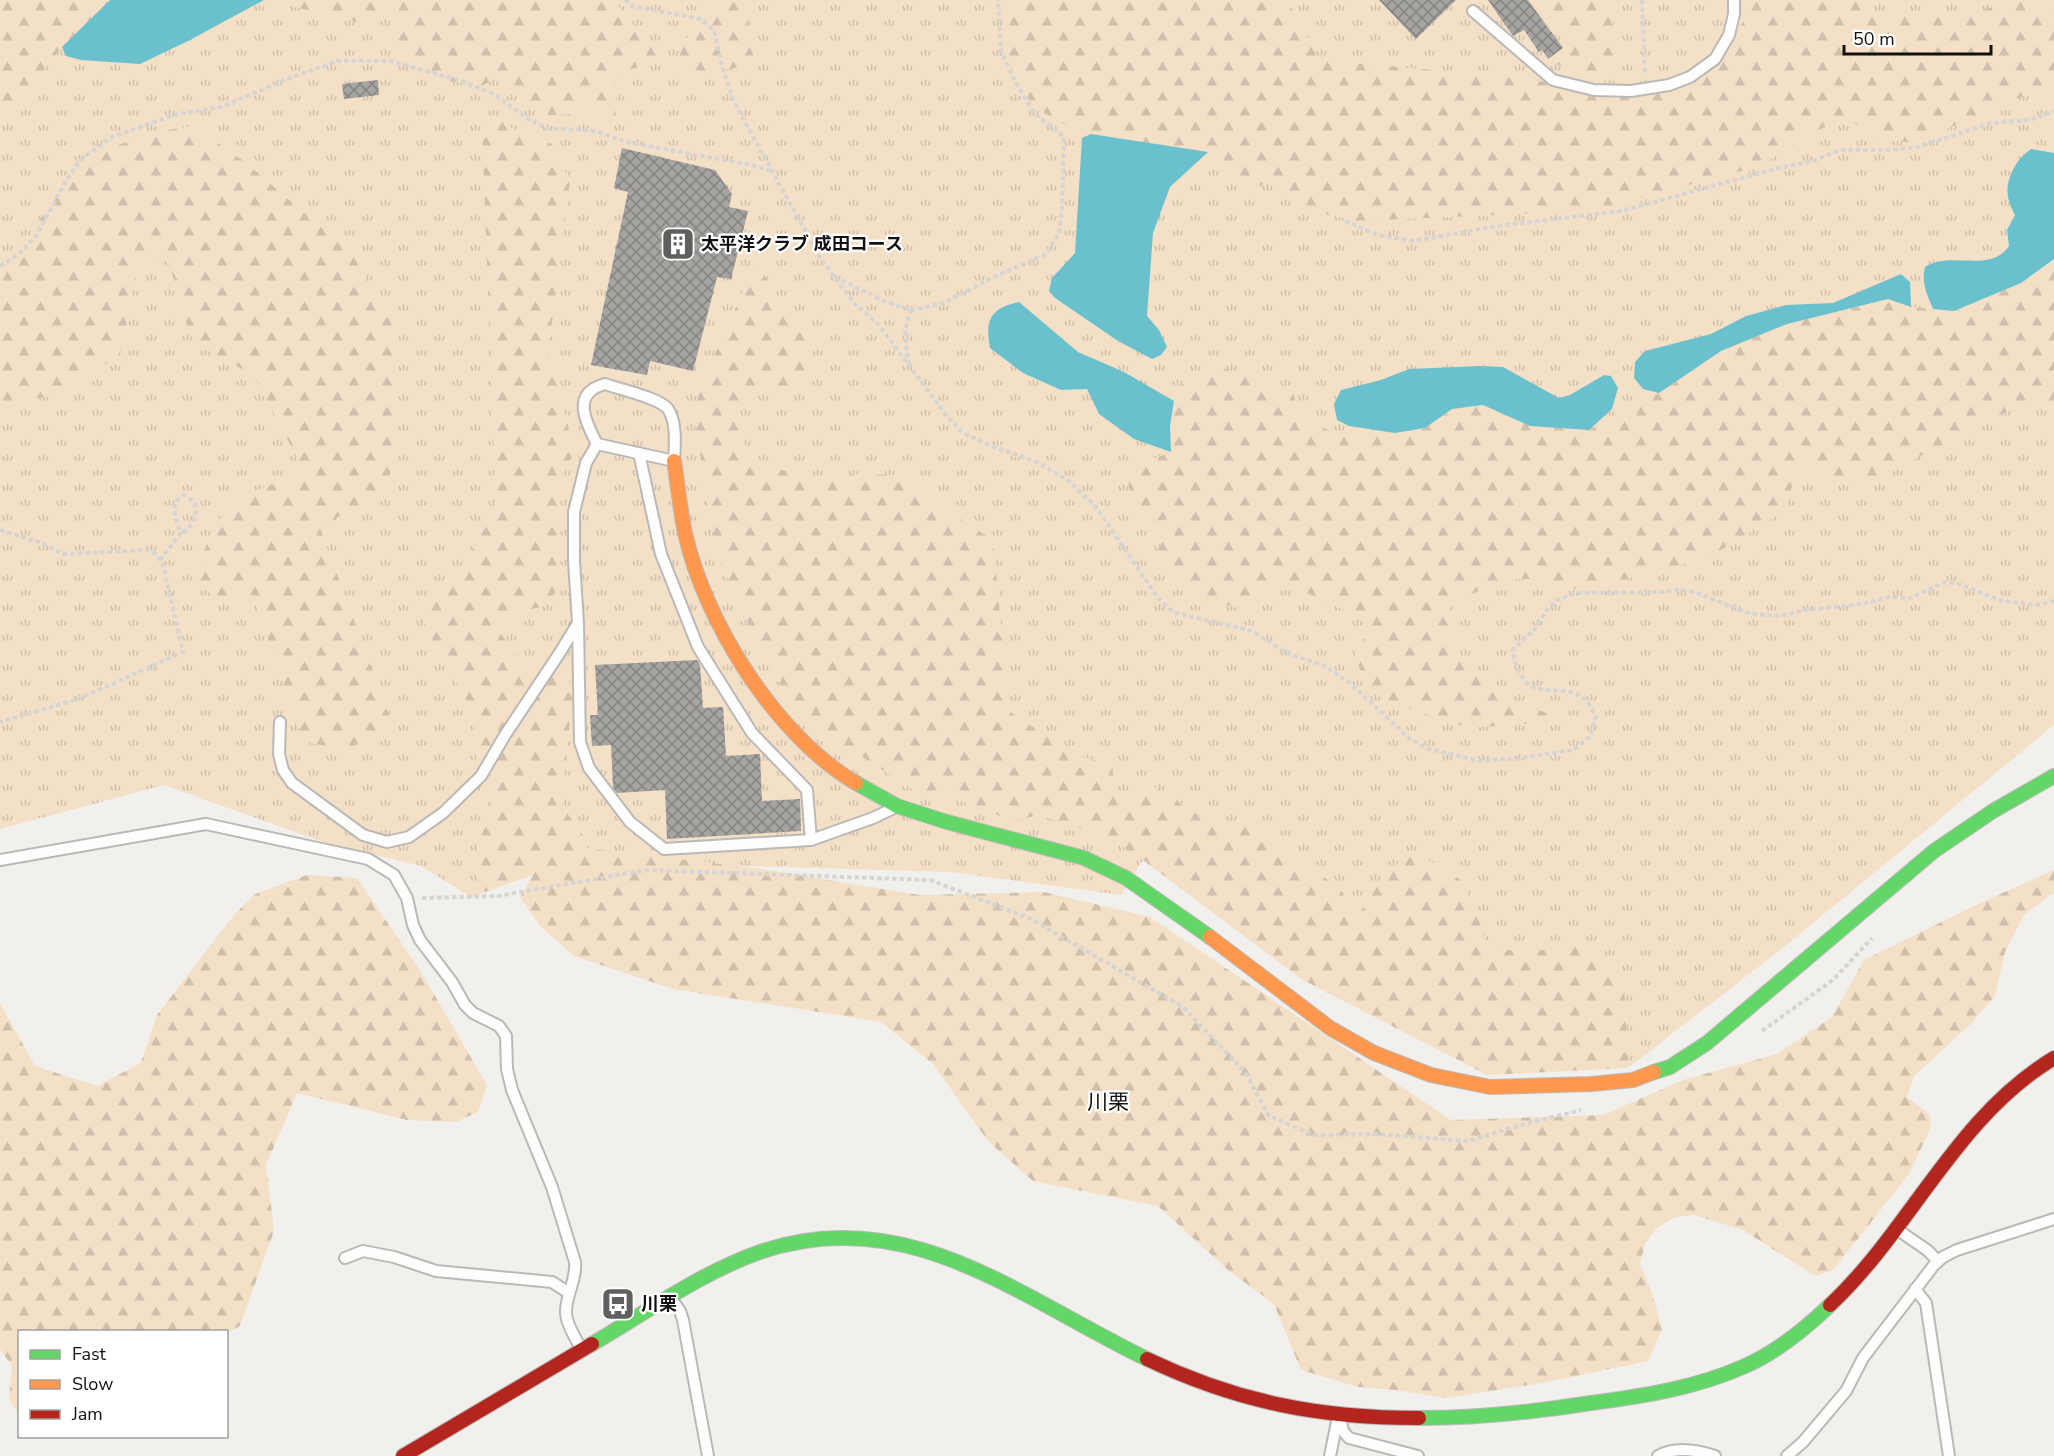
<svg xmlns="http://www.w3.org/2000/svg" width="2054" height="1456" font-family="'Nunito Sans','Noto Sans JP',sans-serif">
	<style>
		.grass { fill: url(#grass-tufts) }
		.forest { fill: url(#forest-firs) }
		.water { fill: #6ac1cd }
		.building { fill: url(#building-cross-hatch) }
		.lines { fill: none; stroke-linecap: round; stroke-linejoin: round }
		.lane-casing { stroke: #bab9b7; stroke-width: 14 }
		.fast-casing { stroke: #bab9b7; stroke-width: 16 }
		.slow-casing { stroke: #bab9b7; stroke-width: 16 }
		.jam-casing { stroke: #bab9b7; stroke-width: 16 }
		.path { stroke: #d5d5d4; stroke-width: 4; stroke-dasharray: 4.5 3; stroke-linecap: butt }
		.lane { stroke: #fdfdfc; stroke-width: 10 }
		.fast { stroke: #63d668; stroke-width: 14 }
		.slow { stroke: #ff974d; stroke-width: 14 }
		.jam { stroke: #b3261e; stroke-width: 14 }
		.labels { text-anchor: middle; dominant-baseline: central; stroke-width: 4.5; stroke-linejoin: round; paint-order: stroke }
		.poi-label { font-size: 18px; font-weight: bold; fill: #12110f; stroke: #fff; text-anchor: start }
		.quarter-label { font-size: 21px; fill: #12110f; stroke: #fff }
	</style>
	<defs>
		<pattern id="grass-tufts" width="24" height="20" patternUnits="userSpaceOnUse" patternTransform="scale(1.5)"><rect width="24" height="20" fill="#f4e0c7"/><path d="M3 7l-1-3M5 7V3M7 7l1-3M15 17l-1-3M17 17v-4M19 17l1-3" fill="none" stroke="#d0bfaa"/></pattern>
		<pattern id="forest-firs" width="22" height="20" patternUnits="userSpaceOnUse" patternTransform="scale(1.5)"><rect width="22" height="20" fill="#f4e0c7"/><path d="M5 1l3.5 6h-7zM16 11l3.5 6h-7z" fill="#d0bfaa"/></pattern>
		<pattern id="building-cross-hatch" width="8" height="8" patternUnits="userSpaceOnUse" patternTransform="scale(1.5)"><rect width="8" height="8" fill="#a5a4a1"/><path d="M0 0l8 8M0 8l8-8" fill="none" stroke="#858482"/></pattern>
	</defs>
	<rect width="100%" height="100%" fill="#f2f0ed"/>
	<path class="grass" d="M0,0H2054V725L1779,951L1628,1068L1303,980L1143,860L1121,895L951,872L572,861L471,897L421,866L326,843L164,785L0,829Z"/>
	<g class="forest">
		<path d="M0,0H110L62,47L15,104L0,111Z"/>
		<path d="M287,0H613L647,40L656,56L647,65L620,72L613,86L617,103L615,116L594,117L584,104L570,114L550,115L530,110L500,75L482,86L427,78L405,63L396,40L393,10L379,7L372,17L358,22L291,6Z"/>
		<path d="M715,0H753L745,35L757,64L684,77L677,65L684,42Z"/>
		<path d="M1004,0H1287L1320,60L1525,78L1613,97L1677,86L1715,62L1743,22V0H1861L1876,14L1965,16L2012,0H2021L2054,12V83L1914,143L1867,137L1850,117L1813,132L1760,166L1591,211L1358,221L1308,211L1273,177L1263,185L1245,191L1223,178L1224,155L1079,132L1033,107L1007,60Z"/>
		<path d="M1542,0H1612L1616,74L1596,76L1554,64L1568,55L1567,42Z"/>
		<path d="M492,116L524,135L552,144L570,181L547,362L563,366L559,386L574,452L558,487L557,552L563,584L542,607L515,612L498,629L530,678L550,666L564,672L573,689L562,806L582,834L587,848L762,869L920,895L1044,892L1150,917L1451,1120L1603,1115L1683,1080L1777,1054L1832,1017L1864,960L1980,903L2054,870V894H2051L2024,915L2005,952L1995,996L1972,1023L1914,1076L1907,1097L1930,1115L1931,1127L1909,1174L1833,1270L1815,1276L1743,1230L1694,1215L1675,1217L1656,1229L1645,1244L1640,1264L1652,1293L1662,1329L1648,1361L1542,1383L1445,1398L1395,1390L1358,1387L1301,1370L1274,1304L1228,1270L1158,1206L1033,1181L988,1141L933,1064L881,1022L673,989L574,956L540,926L520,897L533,875L485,892L476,877L473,857L481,840L493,783L476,767L475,716L417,611L457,580L496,506L482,128L483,120Z"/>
		<path d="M193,126L245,162L352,254L399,337L398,435L385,489L320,528L394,729L344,750L303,741L253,595L215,598L195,578L212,529L236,499L304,471L254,375L214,355L189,332L167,256L140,259L120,355L55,396L9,401L0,404V274L33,251L45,203L107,149L155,132Z"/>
		<path d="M758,257L773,298L813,346L803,381L779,396L757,390L741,409L738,436L766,467L829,480L854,474L898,475L946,510L993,540L1009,711L1073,754L1112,765L1116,801L1153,786L1207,821L1260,829L1309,869L1339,886L1356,918L1390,868L1416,853L1461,880L1480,922L1487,950H1552L1577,936L1624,981L1628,1068L1487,1075L1303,980L1143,860L1110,838L1039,815L1013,821L941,793L912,789L828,735L777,681L744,616L717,555L693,411L711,363Z"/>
		<path d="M2054,259V405L2010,410L1884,475L1830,485L1807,461L1795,474L1786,510L1709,557L1650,574L1558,592L1541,579H1506L1449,604L1454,650L1496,696L1570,721L1468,728L1382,699L1363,679L1355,654L1373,623L1284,583L1238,608L1217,602L1169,577L1157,552L1172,519L1146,521L1132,508L1128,480L1146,462L1171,452L1170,426L1176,389L1200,371L1223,368L1293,393L1300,417L1350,440L1425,428L1452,409L1483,405L1530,426L1589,430L1659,393L1721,351L1787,324L1889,299L1911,307L1954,311L2021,283Z"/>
		<path d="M307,875L357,878L421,972L487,1085L478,1112L456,1122L407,1120L297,1093L266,1165L274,1231L240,1326L227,1333L226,1332H20L19,1415L9,1399L12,1366L0,1349V1003L35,1066L97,1086L141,1063L157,1015L234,915L255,894Z"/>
	</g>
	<g class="water">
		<path d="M110,0H264L190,40L140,64L81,60L66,56L62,47Z"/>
		<path d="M1091,134L1208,152L1170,187L1153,233L1147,316L1159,330L1167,347L1161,355L1152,359L1118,341L1055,298L1049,291L1052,278L1075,253L1082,138Z"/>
		<path d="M2031,149L2054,153V259L2021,283L1954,311L1933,309C1927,294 1921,283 1925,267C1951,250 1990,274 2009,246L2007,230L2015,215C2013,211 2010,206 2009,201C2003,182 2016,159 2031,149Z"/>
		<path d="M1901,274L1910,282L1911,307L1888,299L1787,324L1721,351L1659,393L1643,389L1634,378L1635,362L1645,351L1711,334L1746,316L1786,305L1833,303Z"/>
		<path d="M1019,302L1078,352L1124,372L1174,401L1170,426L1171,452L1134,439L1099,414L1087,389L1061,390L1023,373L990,348C985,320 990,308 1019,302Z"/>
		<path d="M1480,366L1503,367L1559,398L1570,395L1604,375L1611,376L1618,388L1612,409L1589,430L1530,426L1483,405L1452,409L1425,428L1395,433L1349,426L1337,420L1334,404L1341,390L1381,380L1409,369Z"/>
	</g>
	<g class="building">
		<path d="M1379,0H1456L1416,39Z"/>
		<path d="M1488,0H1528L1563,48L1548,59L1542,50L1539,52L1524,30L1513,36Z"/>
		<path d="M378,80L379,95L344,99L342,84Z"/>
		<path d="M622,148L715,170L732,194L729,207L748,211L731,279L717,277L693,371L650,361L647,375L591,365L628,192L614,188Z"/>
		<path d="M697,660L700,665L703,708L723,707L726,756L760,754L762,801L800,799L801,831L667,839L665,790L617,793L613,788L611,745L592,746L590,715H598L595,665Z"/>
	</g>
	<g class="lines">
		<g class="lane-casing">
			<g id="lane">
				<path d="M1473,11L1553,80L1594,90L1631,91L1669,85L1690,77L1715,59L1729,35L1734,14V0"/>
				<path d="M605,384C619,389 660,398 668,409C677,422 675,446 674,461L597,444C585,421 571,393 605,384Z"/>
				<path d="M639,453L661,554L698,647L752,733L807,790L811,840"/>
				<path d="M578,623L580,742L589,768L630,822L664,849L811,840L873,818L894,808"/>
				<path d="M280,722L279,754L283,770L292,783L363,835L387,842L409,837L443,813L481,776L505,735L559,654L578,623L574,561V512L586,463L597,444"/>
				<path d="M0,860L206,824L368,859L394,875L407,898L413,925L420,940L452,982L465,1005L473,1013L499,1026L506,1036L507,1069L512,1090L552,1187L575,1262C577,1280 565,1296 566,1314C567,1326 576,1338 581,1349"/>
				<path d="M1898,1230L1927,1250L1938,1261"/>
				<path d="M345,1258L363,1251L394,1257L436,1271L552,1282L569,1293"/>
				<path d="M1915,1289L1926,1303L1949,1456"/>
				<path d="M671,1298L680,1311L683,1320L708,1456"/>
				<path d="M1340,1417L1343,1431L1349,1438L1418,1456"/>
				<path d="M1330,1456L1338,1417"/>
				<path d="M1658,1456C1675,1446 1697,1450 1715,1456"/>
				<path d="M1787,1456L1803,1442L1846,1391L1863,1358L1934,1265L1943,1257L1957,1250L2054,1219"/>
			</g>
		</g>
		<g class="fast-casing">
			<g id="fast">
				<path d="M856,783L897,806L947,822L1084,858L1126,878L1210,937"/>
				<path d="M1654,1072L1670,1067L1707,1043L1934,851L1993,811L2054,776"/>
				<path d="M592,1344C647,1312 700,1273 760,1252C907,1201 1022,1299 1147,1359"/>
				<path d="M1419,1418C1476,1418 1534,1412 1591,1403C1644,1396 1696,1388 1745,1366C1777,1352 1805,1329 1830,1305"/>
			</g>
		</g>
		<g class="slow-casing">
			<g id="slow">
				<path d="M674,461C678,485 680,510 685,533C705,623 777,737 856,783"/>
				<path d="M1210,937L1330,1028L1374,1053L1431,1075L1490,1087L1591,1084L1633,1080L1654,1072"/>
			</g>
		</g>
		<g class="jam-casing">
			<g id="jam">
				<path d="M1830,1305C1912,1228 1955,1118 2054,1058"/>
				<path d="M1147,1359C1237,1402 1319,1418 1419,1418"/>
				<path d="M403,1456L592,1344"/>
			</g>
		</g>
		<g class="path">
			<path d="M625,0L632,6L701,19L714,31L723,70L734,102L819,256L854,303L879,325L946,415L963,433L991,446L1037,462L1069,481L1096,507L1158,598L1173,612L1252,631L1289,654L1323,665L1350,683L1410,739L1429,749L1479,761L1520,758L1573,750L1589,737L1596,717C1592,708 1585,696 1574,693C1562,689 1548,692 1536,688C1520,682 1514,663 1513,649L1534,630L1547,610L1557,600L1576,593L1663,592L1680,589L1697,593L1751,614L1781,616L1804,610L1862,604L1889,597L1910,598L1945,582L1960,584L2001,601L2037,605L2054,601"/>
			<path d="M1642,0L1645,74"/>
			<path d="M1345,221L1378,235L1414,241L1497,226L1621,211L1779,168L1813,161L1840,150H1889L1918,147L1991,123L2030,120L2054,111"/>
			<path d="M0,266L19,254L36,236L67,179L80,160L112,137L177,114L222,107L282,81L337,61H390L459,80L494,94L528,119L547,128L595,131L626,142L752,165L771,171"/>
			<path d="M835,277L886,302L912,310L944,303L992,278L1046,254L1059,233L1062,210L1064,137L1034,113L1016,83L1001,52L998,0"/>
			<path d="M910,365C905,345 902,329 912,310"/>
			<path d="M0,530L42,543L63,554L148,550L157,555L163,565L183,652L81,698L0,722"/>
			<path d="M160,560L181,533C176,519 168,505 183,495C204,503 197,525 181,533"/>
			<path d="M422,898L498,896L647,870L930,880L1029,918L1183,1007L1245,1072L1269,1116L1314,1135L1376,1134L1469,1141L1517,1126L1581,1110"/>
			<path d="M1762,1031L1833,980L1872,938"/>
		</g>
		<use href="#lane" class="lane"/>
		<use href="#fast" class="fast"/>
		<use href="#slow" class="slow"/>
		<use href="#jam" class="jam"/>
	</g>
	<defs>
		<g id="building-square" transform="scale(1.725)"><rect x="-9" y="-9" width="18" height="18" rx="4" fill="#605f5d" stroke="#fff"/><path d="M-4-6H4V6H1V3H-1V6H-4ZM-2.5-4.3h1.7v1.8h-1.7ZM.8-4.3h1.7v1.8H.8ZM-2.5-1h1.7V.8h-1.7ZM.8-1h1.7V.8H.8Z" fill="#fff"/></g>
		<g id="bus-square" transform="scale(1.725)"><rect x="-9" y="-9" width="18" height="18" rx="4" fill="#605f5d" stroke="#fff"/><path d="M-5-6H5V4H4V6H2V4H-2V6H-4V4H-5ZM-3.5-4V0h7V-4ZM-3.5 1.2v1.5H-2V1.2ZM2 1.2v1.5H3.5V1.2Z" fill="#fff"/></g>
	</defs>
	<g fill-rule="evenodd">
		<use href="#building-square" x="678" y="244"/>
		<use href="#bus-square" x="618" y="1304"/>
	</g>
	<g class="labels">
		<g class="poi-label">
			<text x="701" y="244">太平洋クラブ 成田コース</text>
			<text x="641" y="1304">川栗</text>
		</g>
		<g class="quarter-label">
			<text x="1108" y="1102">川栗</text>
		</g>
	</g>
	<rect x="18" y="1330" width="210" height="108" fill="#ffffff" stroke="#a0a09f" stroke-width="1.5"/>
	<rect x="30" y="1350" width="30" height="9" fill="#63d668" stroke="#a0a09f" stroke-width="1.5"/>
	<text x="72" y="1360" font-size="18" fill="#12110f">Fast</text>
	<rect x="30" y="1380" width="30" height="9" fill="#ff974d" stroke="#a0a09f" stroke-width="1.5"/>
	<text x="72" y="1390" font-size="18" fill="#12110f">Slow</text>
	<rect x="30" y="1410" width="30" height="9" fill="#b3261e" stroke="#a0a09f" stroke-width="1.5"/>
	<text x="72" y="1420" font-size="18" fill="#12110f">Jam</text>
	<path d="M1844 45v9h147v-9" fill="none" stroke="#12110f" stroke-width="3"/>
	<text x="1853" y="45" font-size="18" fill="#12110f" stroke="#ffffff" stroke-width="4.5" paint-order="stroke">50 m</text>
</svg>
